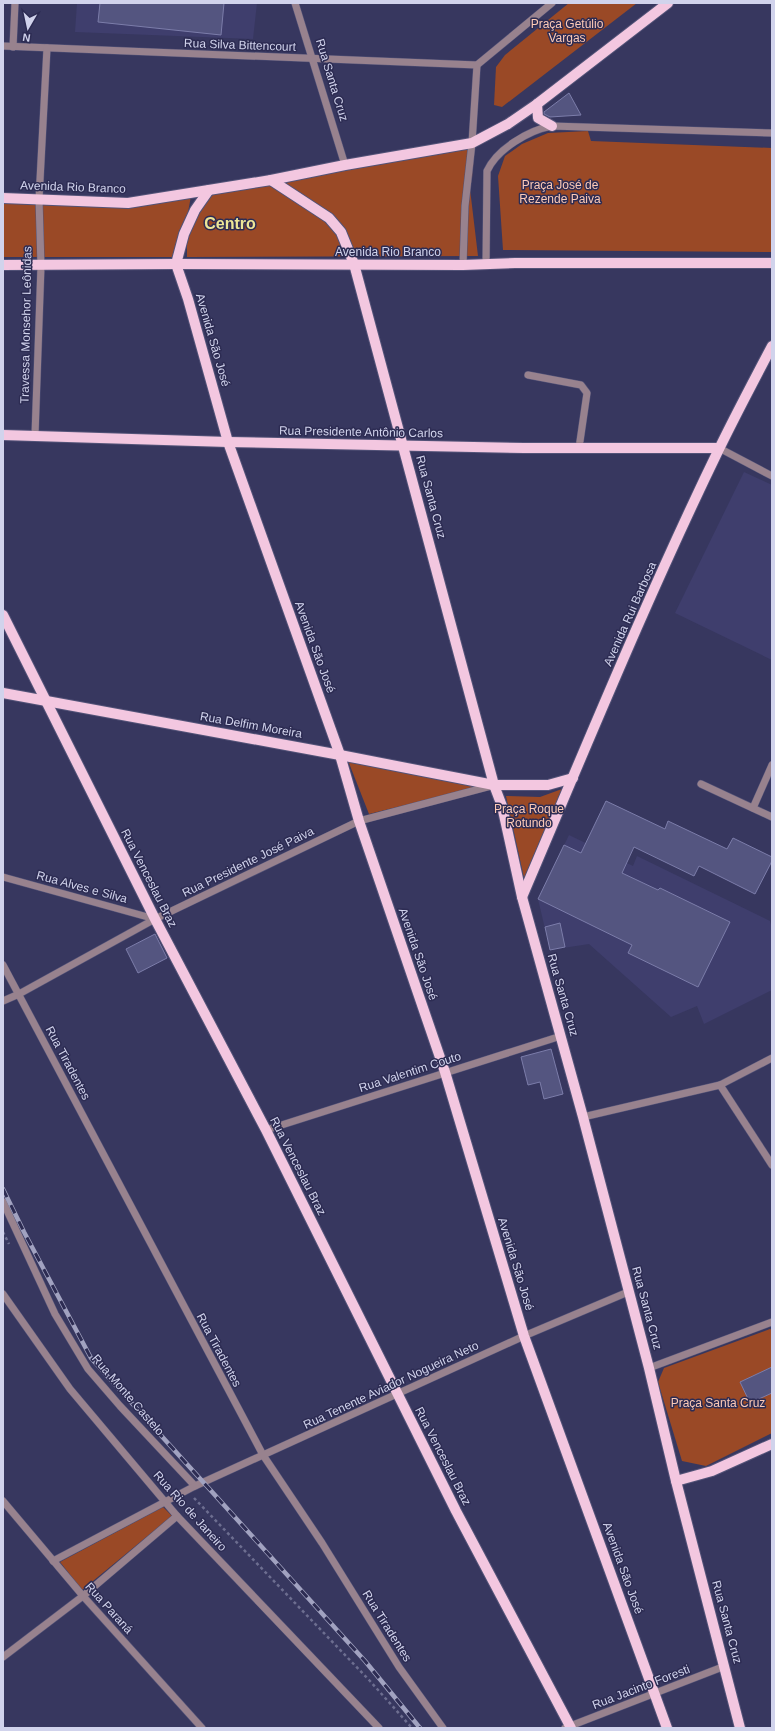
<svg xmlns="http://www.w3.org/2000/svg" width="775" height="1731" font-family="Arial,sans-serif">
	<style>
		.built { fill: #3f3e6d }
		.green { fill: #9a4926 }
		.building { fill: #545580; stroke: #7c7daa }
		.lines { fill: none; stroke-linecap: round; stroke-linejoin: round }
		.minor-casing { stroke: #535378; stroke-width: 8 }
		.major-casing { stroke: #535378; stroke-width: 12 }
		.path { stroke: #6d6e90; stroke-width: 2.5; stroke-dasharray: 3 3; stroke-linecap: butt }
		.minor { stroke: #98828e; stroke-width: 7 }
		.major { stroke: #f3c7e0; stroke-width: 10 }
		.rail-casing { stroke: #a1a2c0; stroke-width: 4.5 }
		.rail { stroke: #2d2c53; stroke-width: 3; stroke-dasharray: 9; stroke-linecap: butt }
		.labels { text-anchor: middle; dominant-baseline: central; stroke-width: 3; stroke-linejoin: round; paint-order: stroke }
		.park-label { font-size: 12px; fill: #fdcab6; stroke: #2d2c53 }
		.street-label { font-size: 12px; fill: #d1d3ec; stroke: #2d2c53 }
		.district-label { font-size: 16px; font-weight: bold; fill: #eee697; stroke: #2d2c53 }
	</style>
	<rect width="100%" height="100%" fill="#37375f"/>
	<g class="built">
		<path d="M77,3H257L253,39L75,32Z"/>
		<path d="M744,472L772,485V660L675,613Z"/>
		<path d="M569,835L633,866L637,856L770,921L772,928V990L704,1024L697,1006L671,1017L589,944L550,950L538,899Z"/>
	</g>
	<g class="green">
		<path d="M569,3H637L502,107L494,105L496,67L505,55Z"/>
		<path d="M588,131L591,141L772,148V252L503,250L498,176L505,156L522,144L548,133Z"/>
		<path d="M475,146L472,178L470,189L478,256L187,257V242L192,215L208,194Z"/>
		<path d="M191,196L184,234L177,257H3V202L122,207Z"/>
		<path d="M347,758L483,786L369,814Z"/>
		<path d="M562,789L524,878L506,796L540,797Z"/>
		<path d="M770,1329L772,1330V1433L706,1466L682,1461L658,1382L664,1368Z"/>
		<path d="M163,1507L172,1516L82,1590L60,1562Z"/>
	</g>
	<g class="building">
		<path d="M100,3H224L221,35L98,22Z"/>
		<path d="M569,93L581,115L550,117L544,114V112Z"/>
		<path d="M606,801L665,829L668,821L727,849L733,838L772,857V861L755,894L699,866L694,876L634,847L622,873L658,890L660,888L730,922L698,987L628,953L632,945L538,899L564,845L581,853Z"/>
		<path d="M560,923L565,947L550,950L545,927Z"/>
		<path d="M155,934L167,958L138,973L126,949Z"/>
		<path d="M551,1049L563,1094L544,1099L540,1082L528,1085L521,1057Z"/>
		<path d="M772,1367V1393L750,1403L740,1382Z"/>
	</g>
	<g class="lines">
		<g class="minor-casing">
			<g id="minor">
				<path d="M295,3L345,165"/>
				<path d="M3,46L477,65"/>
				<path d="M13,47L15,3"/>
				<path d="M463,265L465,206L472,143L477,65L552,3"/>
				<path d="M486,265L487,171C497,149 529,130 552,126L772,133"/>
				<path d="M528,375L581,385L587,393L579,448"/>
				<path d="M35,435L41,266L39,199L47,48"/>
				<path d="M719,448L772,476"/>
				<path d="M701,784L772,817"/>
				<path d="M753,808L772,765"/>
				<path d="M3,877L155,919"/>
				<path d="M3,965L263,1455L322,1543L399,1667L443,1728"/>
				<path d="M3,1001L19,994L155,919L359,821L491,786"/>
				<path d="M720,1085L772,1165"/>
				<path d="M583,1117L720,1085L772,1058"/>
				<path d="M266,1130L561,1036"/>
				<path d="M3,1202L55,1314L88,1369L120,1406L195,1486"/>
				<path d="M3,1294L70,1389L177,1516L379,1728"/>
				<path d="M649,1368L772,1322"/>
				<path d="M3,1501L83,1596L202,1728"/>
				<path d="M53,1561L195,1486L524,1336L628,1292"/>
				<path d="M3,1657L83,1596L177,1516"/>
				<path d="M565,1728L725,1666"/>
			</g>
		</g>
		<g class="major-casing">
			<g id="major">
				<path d="M537,104L538,118L552,126"/>
				<path d="M271,180L329,218L341,232L354,264L494,785L502,806L522,897L583,1117L649,1368L676,1481L740,1728"/>
				<path d="M209,190L195,210L184,234L176,264L188,299L228,442L340,755L359,821L445,1072L524,1336L667,1728"/>
				<path d="M3,198L128,203L271,180L345,165L472,143L508,124L537,104L668,3"/>
				<path d="M3,265L176,264L463,265L515,263H772"/>
				<path d="M3,435L228,442L524,448H719"/>
				<path d="M3,615L155,919L266,1130L456,1511L571,1728"/>
				<path d="M3,693L340,755L494,785H548L573,778"/>
				<path d="M522,897C586,747 648,595 719,449C736,414 754,380 772,346"/>
				<path d="M676,1481L712,1471L772,1444"/>
			</g>
		</g>
		<g class="path">
			<path d="M3,1232L9,1244"/>
			<path d="M194,1498L370,1681L412,1728"/>
		</g>
		<use href="#minor" class="minor"/>
		<use href="#major" class="major"/>
		<g class="rail-casing">
			<path id="rail" d="M3,1189L24,1232L91,1358L365,1661L420,1728"/>
		</g>
		<use href="#rail" class="rail"/>
	</g>
	<g class="labels">
		<g class="park-label">
			<text x="567" y="24">Praça Getúlio<tspan x="567" dy="14">Vargas</tspan></text>
			<text x="560" y="185">Praça José de<tspan x="560" dy="14">Rezende Paiva</tspan></text>
			<text x="529" y="809">Praça Roque<tspan x="529" dy="14">Rotundo</tspan></text>
			<text x="718" y="1403">Praça Santa Cruz</text>
		</g>
		<g class="street-label">
			<text transform="translate(240 45) rotate(2)">Rua Silva Bittencourt</text>
			<text transform="translate(332 80) rotate(73)">Rua Santa Cruz</text>
			<text transform="translate(73 187) rotate(2)">Avenida Rio Branco</text>
			<text x="388" y="252">Avenida Rio Branco</text>
			<text transform="translate(26 325) rotate(-89)">Travessa Monsehor Leônidas</text>
			<text transform="translate(213 340) rotate(74)">Avenida São José</text>
			<text transform="translate(361 432) rotate(1)">Rua Presidente Antônio Carlos</text>
			<text transform="translate(431 497) rotate(75)">Rua Santa Cruz</text>
			<text transform="translate(630 614) rotate(-66)">Avenida Rui Barbosa</text>
			<text transform="translate(315 647) rotate(70)">Avenida São José</text>
			<text transform="translate(251 725) rotate(10)">Rua Delfim Moreira</text>
			<text transform="translate(248 862) rotate(-26)">Rua Presidente José Paiva</text>
			<text transform="translate(149 878) rotate(63)">Rua Venceslau Braz</text>
			<text transform="translate(82 887) rotate(15)">Rua Alves e Silva</text>
			<text transform="translate(418 954) rotate(71)">Avenida São José</text>
			<text transform="translate(563 995) rotate(74)">Rua Santa Cruz</text>
			<text transform="translate(68 1063) rotate(62)">Rua Tiradentes</text>
			<text transform="translate(410 1072) rotate(-18)">Rua Valentim Couto</text>
			<text transform="translate(298 1166) rotate(63)">Rua Venceslau Braz</text>
			<text transform="translate(516 1264) rotate(73)">Avenida São José</text>
			<text transform="translate(647 1308) rotate(75)">Rua Santa Cruz</text>
			<text transform="translate(219 1350) rotate(62)">Rua Tiradentes</text>
			<text transform="translate(391 1385) rotate(-25)">Rua Tenente Aviador Nogueira Neto</text>
			<text transform="translate(128 1395) rotate(49)">Rua Monte Castelo</text>
			<text transform="translate(443 1456) rotate(63)">Rua Venceslau Braz</text>
			<text transform="translate(190 1511) rotate(48)">Rua Rio de Janeiro</text>
			<text transform="translate(623 1568) rotate(70)">Avenida São José</text>
			<text transform="translate(109 1608) rotate(48)">Rua Paraná</text>
			<text transform="translate(727 1622) rotate(75)">Rua Santa Cruz</text>
			<text transform="translate(387 1626) rotate(58)">Rua Tiradentes</text>
			<text transform="translate(641 1687) rotate(-21)">Rua Jacinto Foresti</text>
		</g>
		<g class="district-label">
			<text x="230" y="223">Centro</text>
		</g>
	</g>
	<rect width="775" height="1731" fill="none" stroke="#d1d3ec" stroke-width="8"/>
	<g transform="translate(28 28) rotate(189)" stroke="#2d2c53" stroke-width="3" paint-order="stroke">
	<path d="M0-3L7 15L0 10L-7 15Z" fill="#d1d3ec"/>
	<text y="-6" font-size="11" font-weight="bold" text-anchor="middle" fill="#d1d3ec">N</text>
	</g>
</svg>
